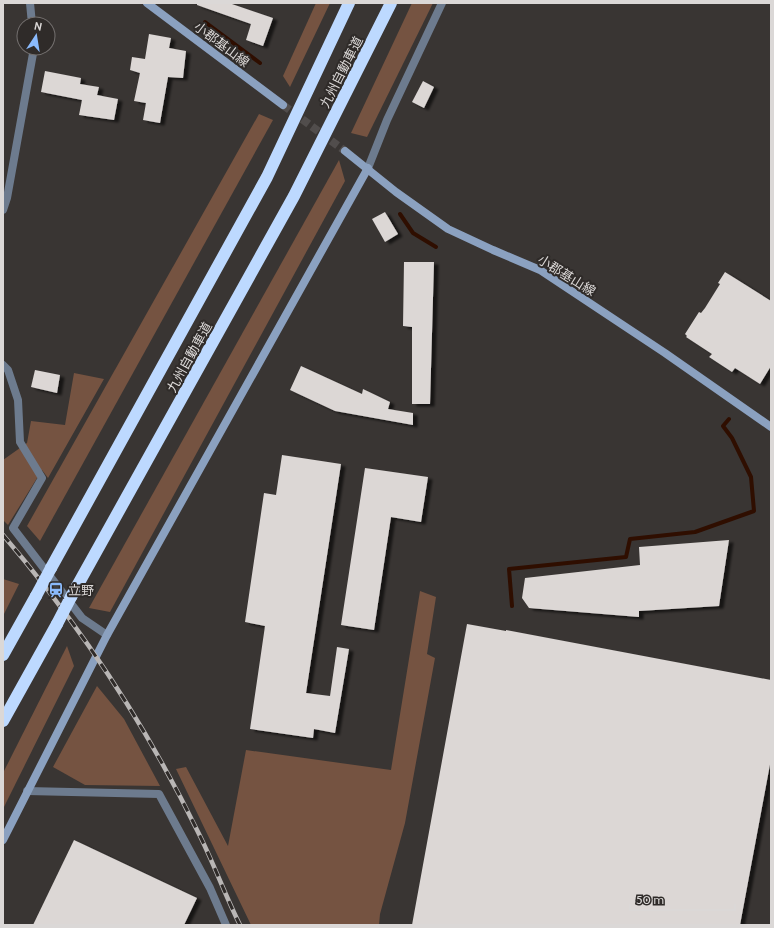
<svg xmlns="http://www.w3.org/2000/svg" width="774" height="928" font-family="Cabin,'Noto Sans JP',sans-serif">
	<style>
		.green { fill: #755341 }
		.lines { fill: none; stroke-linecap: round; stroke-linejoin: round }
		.stream { stroke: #2f0e00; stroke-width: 4 }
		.building { fill: #dcd7d5; filter: url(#shadow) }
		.secondary-tunnel { stroke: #514d4c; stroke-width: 8; stroke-dasharray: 8 4; stroke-linecap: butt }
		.street { stroke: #6d7b8e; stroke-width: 8 }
		.secondary { stroke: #8ba1c0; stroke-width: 8 }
		.highway { stroke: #bdd9ff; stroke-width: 12 }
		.rail-casing { stroke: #b9b6b5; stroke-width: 4.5 }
		.rail { stroke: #2f2b29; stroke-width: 3; stroke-dasharray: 9; stroke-linecap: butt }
		.highway-bridge { stroke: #bdd9ff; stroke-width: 12 }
		.labels { text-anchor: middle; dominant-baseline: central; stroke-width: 4; stroke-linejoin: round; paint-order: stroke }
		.street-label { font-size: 13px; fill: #dbd8d7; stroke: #2f2b29 }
		.poi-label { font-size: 13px; fill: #dbd8d7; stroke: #2f2b29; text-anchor: start }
	</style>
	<defs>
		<filter id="shadow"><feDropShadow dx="4.5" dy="2.5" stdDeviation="1" flood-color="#0009"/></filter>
	</defs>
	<rect width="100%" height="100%" fill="#393533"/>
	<g class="green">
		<path d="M316,3H330L290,87L283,76Z"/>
		<path d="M412,3H433L367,137L351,133Z"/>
		<path d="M259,114L273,120L40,541L27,526Z"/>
		<path d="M339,160L345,181L110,612L89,608Z"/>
		<path d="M74,373L104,379L48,478L42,470L8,525L3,520V460L27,443L31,421L65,425Z"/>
		<path d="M3,579L19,584L3,616Z"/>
		<path d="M420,591L436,597L427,654L435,658L405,823L380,914L379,925H251L176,769L186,767L228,846L246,750L391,770Z"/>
		<path d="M67,646L74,666L3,809V773Z"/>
		<path d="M97,686L124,719L160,786L85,785L53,767Z"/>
	</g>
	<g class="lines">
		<g class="stream">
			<path d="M205,22L260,63"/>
			<path d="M400,214L413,233L436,247"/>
			<path d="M512,606L509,569L626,557L630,539L695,532L754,511L751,477L732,438L723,426L729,419"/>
		</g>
	</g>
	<g class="building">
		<path d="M197,3H229L273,18L263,46L246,40L251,24L197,5Z"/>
		<path d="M149,34L171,38L169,48L186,51L183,78L168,77L160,123L143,120L146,103L134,101L140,73L130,70L132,57L145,59Z"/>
		<path d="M45,71L81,78L80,84L99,87L97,95L118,99L114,120L79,115L82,100L41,92Z"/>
		<path d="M423,81L434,87L424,108L412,102Z"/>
		<path d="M385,212L398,234L385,242L372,219Z"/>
		<path d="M404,262H434L430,404H412V327L403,326Z"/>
		<path d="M725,272L771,301V366L760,384L735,368L732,372L709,357L712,354L686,337L687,336L685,334L699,312L701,313L705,308L720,284L718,283Z"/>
		<path d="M301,366L362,394L363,389L390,402L388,409L413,413V425L335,411L290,390Z"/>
		<path d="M35,370L60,375L57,393L31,387Z"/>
		<path d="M282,455L341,464L306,693L330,696L337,647L349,649L335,733L314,729L313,738L250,729L265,626L245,622L264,493L276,495Z"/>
		<path d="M365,468L428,477L421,522L391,517L374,630L341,625Z"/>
		<path d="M729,540L719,606L639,611V617L529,608L522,598L525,578L640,565L639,547Z"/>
		<path d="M467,624L506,631V630L771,680V759L740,925H412Z"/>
		<path d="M74,840L197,898L184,925H33Z"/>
	</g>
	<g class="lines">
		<path class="secondary-tunnel" d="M283,105L345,151"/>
		<g class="street">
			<path d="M30,3L32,24"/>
			<path d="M368,168L387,120L442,3"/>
			<path d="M3,210L7,198L34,48"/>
			<path d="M3,365L8,370L18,400L20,442L42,478L13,528L82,618L107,635"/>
			<path d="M27,791L159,794L210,888L226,925"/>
		</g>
		<g class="secondary">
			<path d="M147,3L283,105"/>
			<path d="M345,151L396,192L448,229L493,250L540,270L665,353L771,427"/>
			<path d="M3,840L107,635L368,168"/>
		</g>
		<g class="highway">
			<path d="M51,568L267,177L349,3"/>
			<path d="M71,597L294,196L391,3"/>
			<path d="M3,655L36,596"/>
			<path d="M3,721L57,624"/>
		</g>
		<g class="rail-casing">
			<path id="rail" d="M3,535C80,625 147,727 199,834C214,864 225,895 240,925"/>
		</g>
		<use href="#rail" class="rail"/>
		<g class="highway-bridge">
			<path d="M36,596L51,568"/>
			<path d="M57,624L71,597"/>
		</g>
	</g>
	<defs>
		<g id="station-bare" transform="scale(1.2)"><path d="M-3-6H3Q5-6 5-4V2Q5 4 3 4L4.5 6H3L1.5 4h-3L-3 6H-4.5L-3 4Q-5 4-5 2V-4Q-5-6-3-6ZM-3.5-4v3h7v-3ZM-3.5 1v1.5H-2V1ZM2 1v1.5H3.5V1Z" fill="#8abafc" stroke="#2f2b29" stroke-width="2.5" paint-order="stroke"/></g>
	</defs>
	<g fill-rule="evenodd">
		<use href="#station-bare" x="56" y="590"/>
	</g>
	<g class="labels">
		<g class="street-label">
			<text transform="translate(222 44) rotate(37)">小郡基山線</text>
			<text transform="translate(341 72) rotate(-63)">九州自動車道</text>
			<text transform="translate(567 275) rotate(32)">小郡基山線</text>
			<text transform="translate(189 357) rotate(-61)">九州自動車道</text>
		</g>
		<g class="poi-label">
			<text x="68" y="590">立野</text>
		</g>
	</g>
	<rect width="774" height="928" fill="none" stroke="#dbd8d7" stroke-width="8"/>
	<g transform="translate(36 36) rotate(12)"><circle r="19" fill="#2f2b29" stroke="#74706f"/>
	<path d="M0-3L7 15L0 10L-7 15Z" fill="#8abafc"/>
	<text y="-6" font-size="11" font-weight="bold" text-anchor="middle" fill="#dbd8d7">N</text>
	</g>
	<path d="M630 904v6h105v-6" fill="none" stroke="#dbd8d7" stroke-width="2"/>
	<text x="636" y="904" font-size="12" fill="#dbd8d7" stroke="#2f2b29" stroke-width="3" paint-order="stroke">50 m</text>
</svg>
